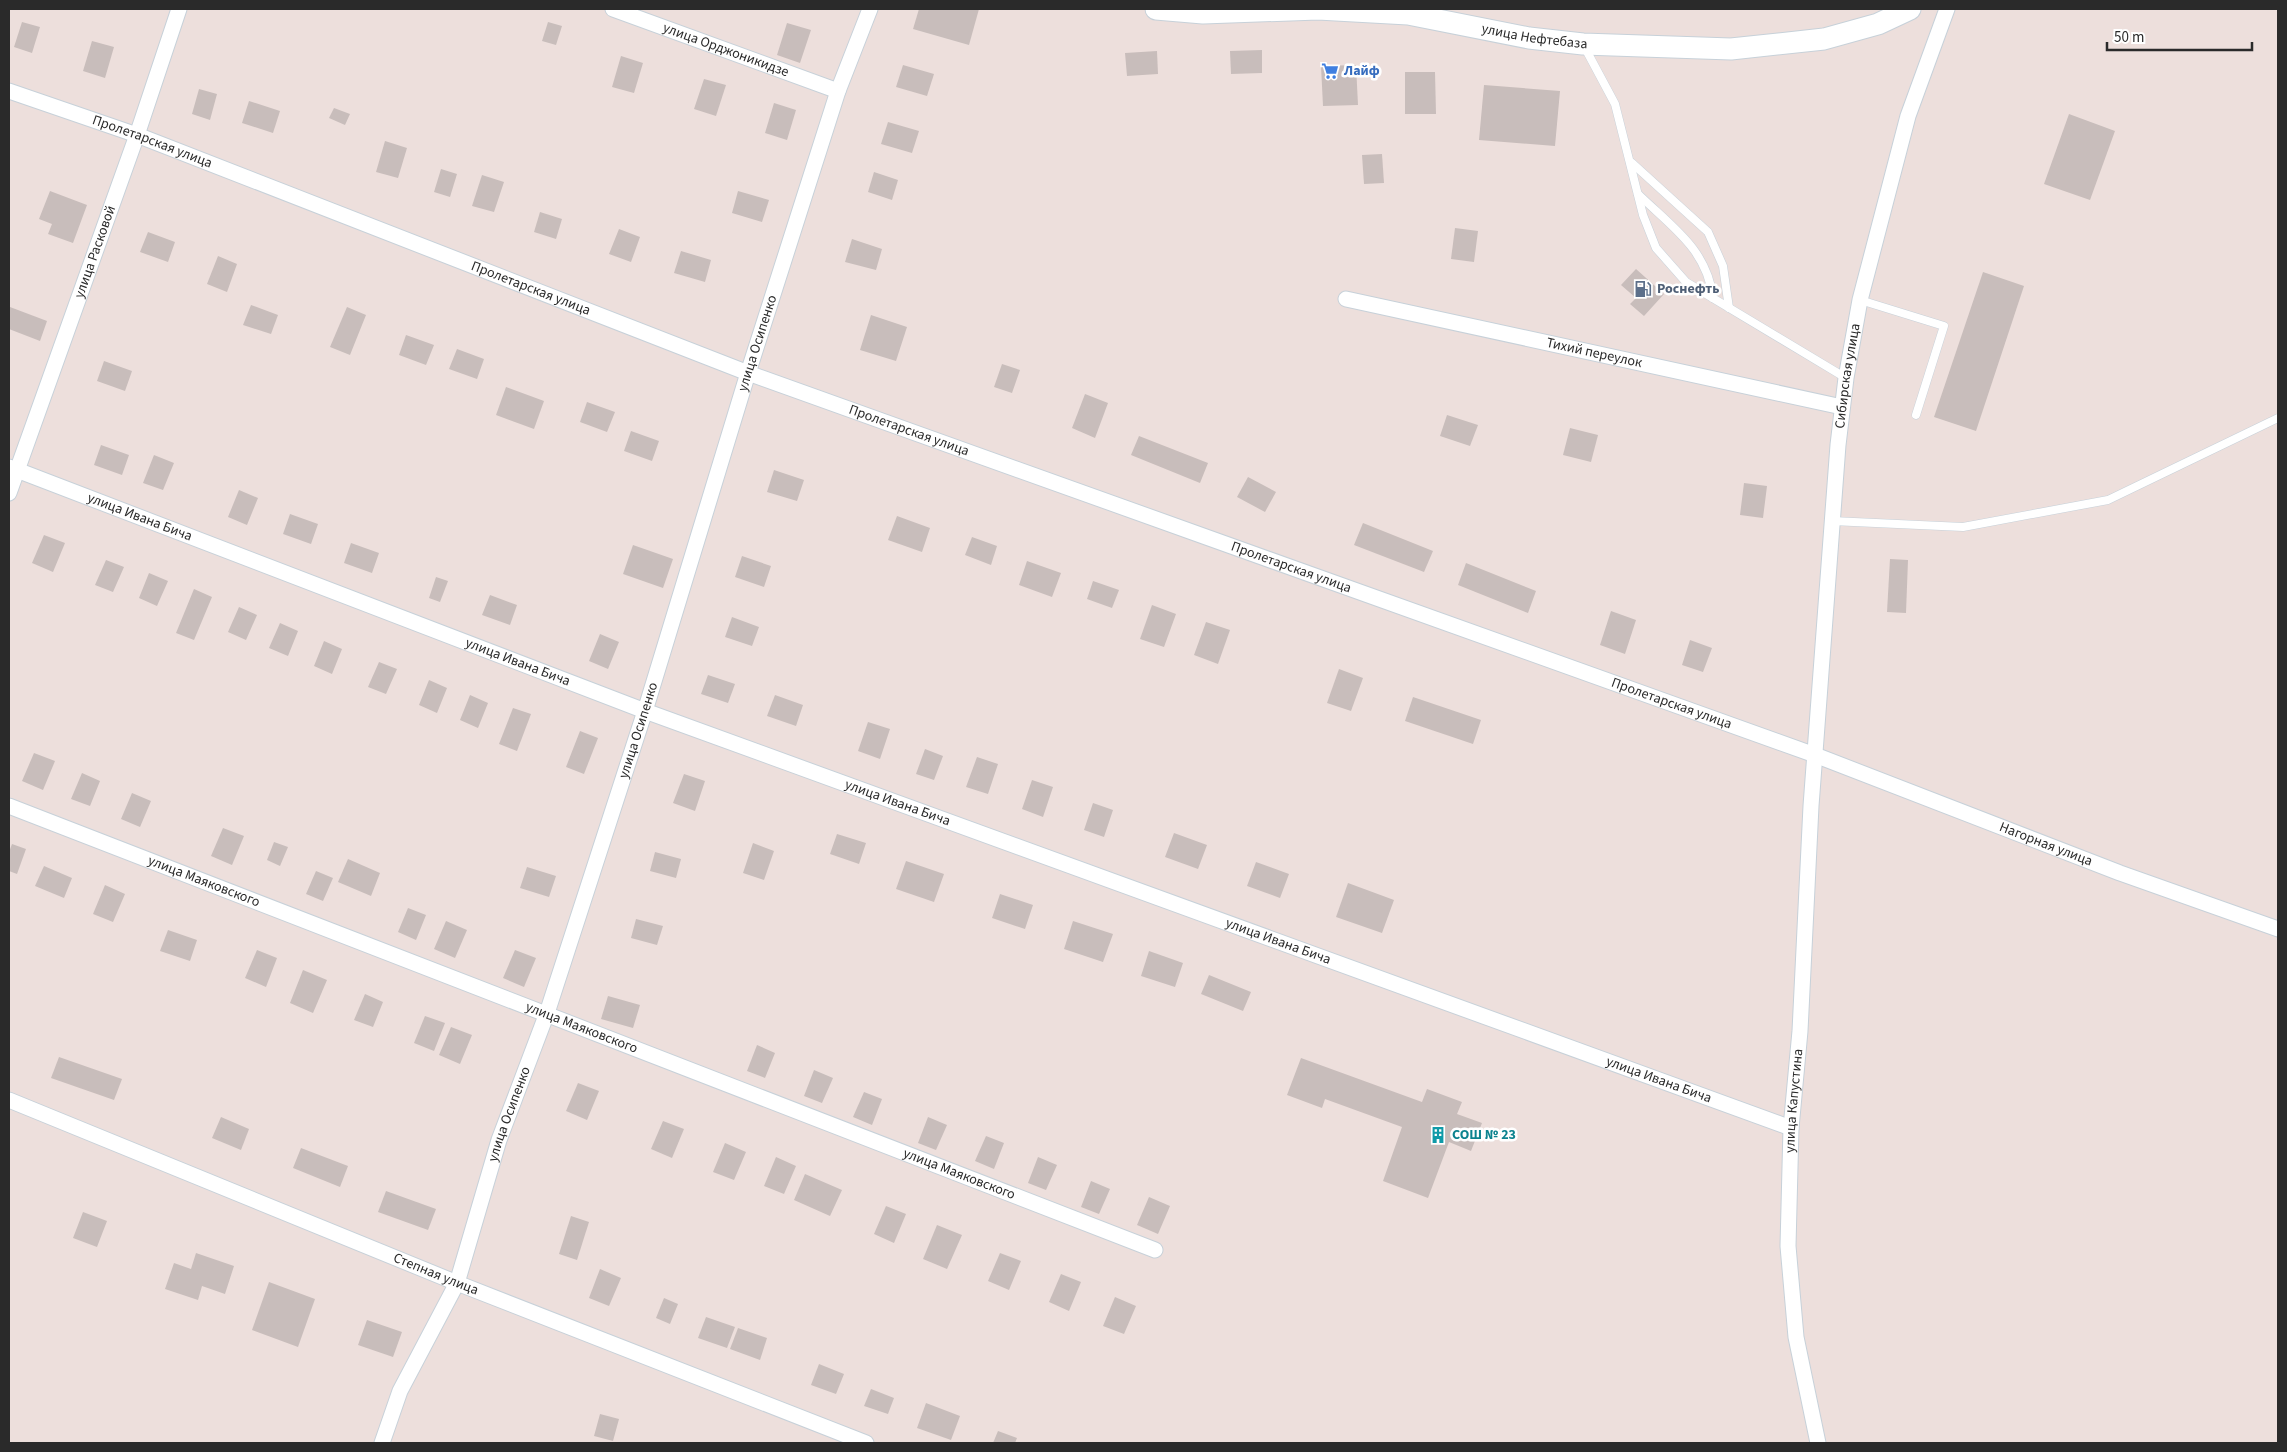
<svg xmlns="http://www.w3.org/2000/svg" width="2287" height="1452" font-family="'Source Sans 3',sans-serif">
	<style>
		.building { fill: #c8bdbb }
		.lines { fill: none; stroke-linecap: round; stroke-linejoin: round }
		.service-casing { stroke: #c7d1d9; stroke-width: 9 }
		.minor-casing { stroke: #c7d1d9; stroke-width: 17 }
		.secondary-casing { stroke: #c7d1d9; stroke-width: 23 }
		.service { stroke: #fff; stroke-width: 8 }
		.minor { stroke: #fff; stroke-width: 15 }
		.secondary { stroke: #fff; stroke-width: 21 }
		.labels { text-anchor: middle; dominant-baseline: central; stroke-width: 5; stroke-linejoin: round; paint-order: stroke }
		.street-label { font-size: 14px; fill: #2a2a2a; stroke: #fff }
		.shop-label { font-size: 14px; font-weight: bold; fill: #366cbe; stroke: #fff; text-anchor: start }
		.service-label { font-size: 14px; font-weight: bold; fill: #4e5e75; stroke: #fff; text-anchor: start }
		.culture-label { font-size: 14px; font-weight: bold; fill: #0d838f; stroke: #fff; text-anchor: start }
	</style>
	<rect width="100%" height="100%" fill="#eddfdc"/>
	<g class="building">
		<path d="M919,9H979L969,45L913,29Z"/>
		<path d="M22,22L40,27L32,53L14,47Z"/>
		<path d="M548,22L562,26L556,45L542,41Z"/>
		<path d="M787,23L811,30L800,63L777,55Z"/>
		<path d="M92,41L114,47L105,78L83,71Z"/>
		<path d="M1262,50V73L1231,74L1230,51Z"/>
		<path d="M1157,51L1158,74L1127,76L1125,53Z"/>
		<path d="M621,56L643,63L634,93L612,87Z"/>
		<path d="M903,65L934,74L927,96L896,87Z"/>
		<path d="M1356,65L1358,105L1323,106L1321,66Z"/>
		<path d="M1405,72H1435L1436,114H1405Z"/>
		<path d="M704,79L726,85L716,116L694,109Z"/>
		<path d="M1484,85L1560,91L1555,146L1479,140Z"/>
		<path d="M199,89L217,94L210,120L192,114Z"/>
		<path d="M249,101L280,111L273,133L242,123Z"/>
		<path d="M774,103L796,110L787,140L765,133Z"/>
		<path d="M334,108L350,114L345,125L329,118Z"/>
		<path d="M2069,114L2115,131L2090,200L2044,184Z"/>
		<path d="M888,122L919,131L912,153L881,144Z"/>
		<path d="M385,141L407,148L398,178L376,172Z"/>
		<path d="M1382,154L1384,183L1364,184L1362,155Z"/>
		<path d="M441,169L457,174L450,197L434,192Z"/>
		<path d="M874,172L898,180L892,200L868,192Z"/>
		<path d="M482,175L504,182L494,212L472,206Z"/>
		<path d="M50,191L87,205L73,243L48,234L52,224L39,219Z"/>
		<path d="M738,191L769,200L762,222L732,213Z"/>
		<path d="M540,212L562,219L556,239L534,232Z"/>
		<path d="M1455,228L1478,231L1474,262L1451,259Z"/>
		<path d="M619,229L640,237L631,262L609,254Z"/>
		<path d="M148,232L175,242L168,262L140,252Z"/>
		<path d="M852,239L882,249L876,270L845,262Z"/>
		<path d="M681,251L711,260L705,282L674,273Z"/>
		<path d="M218,256L237,264L227,292L207,284Z"/>
		<path d="M1636,269L1664,294L1644,316L1630,304L1636,298L1621,285Z"/>
		<path d="M1983,272L2024,286L1976,431L1934,417Z"/>
		<path d="M251,305L278,315L271,334L243,325Z"/>
		<path d="M10,307L47,321L40,341L9,329Z"/>
		<path d="M347,307L366,315L350,355L330,347Z"/>
		<path d="M871,315L907,327L896,361L860,350Z"/>
		<path d="M406,335L434,345L426,365L399,355Z"/>
		<path d="M457,349L484,359L477,379L449,369Z"/>
		<path d="M104,361L132,371L125,391L97,381Z"/>
		<path d="M1002,364L1020,370L1012,393L994,387Z"/>
		<path d="M506,387L544,401L534,429L496,415Z"/>
		<path d="M1085,394L1108,403L1095,438L1072,428Z"/>
		<path d="M587,402L615,412L607,432L580,422Z"/>
		<path d="M1447,415L1478,425L1470,446L1440,436Z"/>
		<path d="M1570,428L1598,435L1591,462L1563,455Z"/>
		<path d="M631,431L659,441L652,461L624,451Z"/>
		<path d="M1139,436L1208,463L1200,483L1131,455Z"/>
		<path d="M101,445L129,455L122,475L94,465Z"/>
		<path d="M154,455L174,463L163,490L143,483Z"/>
		<path d="M774,470L804,480L797,501L767,492Z"/>
		<path d="M1248,477L1276,492L1265,512L1237,497Z"/>
		<path d="M1744,483L1767,486L1763,518L1740,515Z"/>
		<path d="M239,490L258,498L247,525L228,517Z"/>
		<path d="M290,514L318,524L311,544L283,534Z"/>
		<path d="M897,516L930,528L922,552L888,540Z"/>
		<path d="M1363,523L1433,551L1424,572L1354,545Z"/>
		<path d="M44,535L65,543L53,572L32,563Z"/>
		<path d="M972,537L997,546L991,565L965,555Z"/>
		<path d="M351,543L379,553L372,573L344,563Z"/>
		<path d="M633,545L673,559L663,588L623,574Z"/>
		<path d="M742,556L771,566L764,587L735,577Z"/>
		<path d="M1890,559L1908,560L1906,613L1887,612Z"/>
		<path d="M106,560L124,567L113,592L95,585Z"/>
		<path d="M1027,561L1061,573L1052,597L1019,585Z"/>
		<path d="M1466,563L1536,591L1528,613L1458,585Z"/>
		<path d="M149,573L168,581L157,606L139,598Z"/>
		<path d="M436,577L448,581L440,602L429,598Z"/>
		<path d="M1093,581L1119,590L1112,608L1087,599Z"/>
		<path d="M194,589L212,597L194,640L176,633Z"/>
		<path d="M490,595L517,605L510,625L482,615Z"/>
		<path d="M1152,605L1176,614L1164,647L1140,639Z"/>
		<path d="M239,607L257,615L246,640L228,632Z"/>
		<path d="M1611,611L1636,620L1625,654L1600,645Z"/>
		<path d="M732,617L759,627L752,646L725,637Z"/>
		<path d="M1206,622L1230,630L1218,664L1194,655Z"/>
		<path d="M280,623L298,631L288,656L269,648Z"/>
		<path d="M600,634L619,642L608,669L589,661Z"/>
		<path d="M1690,640L1712,648L1703,672L1682,665Z"/>
		<path d="M324,641L342,649L332,674L314,666Z"/>
		<path d="M379,662L397,669L386,694L368,687Z"/>
		<path d="M1339,669L1363,678L1351,711L1327,703Z"/>
		<path d="M708,675L735,684L728,703L701,694Z"/>
		<path d="M429,680L447,688L437,713L419,705Z"/>
		<path d="M470,695L488,703L478,728L460,720Z"/>
		<path d="M775,695L803,705L796,726L767,716Z"/>
		<path d="M1413,697L1481,720L1473,744L1405,721Z"/>
		<path d="M513,708L531,714L517,751L499,744Z"/>
		<path d="M868,722L890,729L880,759L858,751Z"/>
		<path d="M580,731L598,738L584,774L566,767Z"/>
		<path d="M925,749L943,756L934,780L916,774Z"/>
		<path d="M34,753L55,761L43,790L22,781Z"/>
		<path d="M977,757L998,764L988,794L966,787Z"/>
		<path d="M82,773L100,781L90,806L71,799Z"/>
		<path d="M684,774L705,781L695,811L673,803Z"/>
		<path d="M1032,780L1053,787L1043,817L1022,809Z"/>
		<path d="M132,793L151,801L140,827L121,819Z"/>
		<path d="M1093,803L1113,810L1104,837L1084,830Z"/>
		<path d="M223,828L244,836L232,865L211,856Z"/>
		<path d="M1174,833L1207,845L1198,869L1165,857Z"/>
		<path d="M837,834L866,843L859,864L830,854Z"/>
		<path d="M274,842L288,847L280,866L267,860Z"/>
		<path d="M753,843L774,851L764,880L743,873Z"/>
		<path d="M12,844L26,849L17,874L9,871V852Z"/>
		<path d="M655,852L681,859L676,878L650,871Z"/>
		<path d="M348,859L380,873L371,896L338,882Z"/>
		<path d="M906,861L944,874L934,902L896,889Z"/>
		<path d="M1256,862L1289,874L1280,898L1247,886Z"/>
		<path d="M44,866L72,878L64,898L35,886Z"/>
		<path d="M527,867L556,876L549,897L520,888Z"/>
		<path d="M316,871L333,878L323,901L306,894Z"/>
		<path d="M1348,883L1394,900L1382,933L1336,917Z"/>
		<path d="M105,885L125,894L113,922L93,914Z"/>
		<path d="M1000,894L1033,905L1025,929L992,918Z"/>
		<path d="M408,908L426,915L416,940L398,932Z"/>
		<path d="M636,919L663,926L657,945L631,938Z"/>
		<path d="M446,921L467,930L455,958L434,949Z"/>
		<path d="M1073,921L1113,934L1103,962L1064,949Z"/>
		<path d="M168,930L197,940L190,961L160,951Z"/>
		<path d="M257,950L277,958L266,987L245,978Z"/>
		<path d="M515,950L536,958L524,987L503,978Z"/>
		<path d="M1149,951L1183,963L1175,987L1141,976Z"/>
		<path d="M303,970L327,980L313,1013L290,1003Z"/>
		<path d="M1209,975L1251,992L1243,1011L1201,994Z"/>
		<path d="M365,994L383,1002L373,1027L354,1020Z"/>
		<path d="M608,996L640,1005L633,1028L601,1019Z"/>
		<path d="M425,1016L445,1023L434,1051L414,1043Z"/>
		<path d="M451,1027L472,1035L460,1064L439,1055Z"/>
		<path d="M757,1045L775,1053L765,1078L747,1071Z"/>
		<path d="M59,1057L122,1079L114,1100L51,1078Z"/>
		<path d="M1301,1058L1422,1102L1427,1089L1462,1102L1457,1114L1482,1123L1471,1151L1449,1142L1428,1198L1383,1181L1402,1127L1325,1099L1322,1108L1287,1095Z"/>
		<path d="M814,1070L833,1078L822,1103L804,1096Z"/>
		<path d="M578,1083L599,1091L587,1120L566,1111Z"/>
		<path d="M864,1092L882,1099L872,1125L853,1117Z"/>
		<path d="M221,1117L249,1129L241,1150L212,1138Z"/>
		<path d="M928,1117L947,1125L936,1150L918,1143Z"/>
		<path d="M663,1121L684,1129L672,1158L651,1149Z"/>
		<path d="M986,1136L1004,1143L994,1169L975,1161Z"/>
		<path d="M725,1143L746,1152L734,1180L713,1172Z"/>
		<path d="M301,1148L348,1166L340,1187L293,1168Z"/>
		<path d="M776,1157L796,1166L784,1194L764,1186Z"/>
		<path d="M1038,1157L1057,1165L1046,1190L1028,1183Z"/>
		<path d="M805,1174L842,1190L830,1216L794,1200Z"/>
		<path d="M1091,1181L1110,1189L1099,1214L1081,1207Z"/>
		<path d="M386,1191L436,1209L428,1230L378,1212Z"/>
		<path d="M1149,1197L1170,1206L1158,1234L1137,1225Z"/>
		<path d="M886,1206L906,1214L894,1243L874,1234Z"/>
		<path d="M83,1212L107,1221L97,1247L73,1238Z"/>
		<path d="M571,1216L589,1222L577,1260L559,1254Z"/>
		<path d="M937,1225L962,1235L947,1269L923,1259Z"/>
		<path d="M196,1253L234,1266L225,1294L202,1286L198,1300L165,1289L174,1263L191,1269Z"/>
		<path d="M1000,1253L1021,1261L1009,1290L988,1281Z"/>
		<path d="M600,1269L621,1278L609,1306L589,1298Z"/>
		<path d="M1061,1274L1081,1282L1069,1311L1049,1302Z"/>
		<path d="M269,1282L315,1299L298,1347L252,1330Z"/>
		<path d="M1115,1297L1136,1306L1124,1334L1103,1326Z"/>
		<path d="M664,1298L678,1304L670,1324L656,1318Z"/>
		<path d="M706,1317L735,1327L727,1348L698,1338Z"/>
		<path d="M367,1320L402,1332L393,1357L358,1345Z"/>
		<path d="M738,1328L767,1338L760,1360L730,1349Z"/>
		<path d="M819,1364L844,1374L836,1394L811,1385Z"/>
		<path d="M871,1389L894,1398L888,1414L864,1406Z"/>
		<path d="M926,1403L960,1416L951,1440L917,1428Z"/>
		<path d="M600,1414L619,1419L613,1441L594,1436Z"/>
		<path d="M998,1431L1017,1438L1015,1443H993Z"/>
	</g>
	<g class="lines">
		<g class="service-casing">
			<g id="service">
				<path d="M1584,46L1615,104L1643,215L1656,248L1686,282L1846,378"/>
				<path d="M1632,163L1708,232L1723,266L1729,308"/>
				<path d="M1638,194C1672,227 1707,249 1713,298"/>
				<path d="M1860,300L1944,326L1916,415"/>
				<path d="M1832,521L1963,527L2108,500L2278,418"/>
			</g>
		</g>
		<g class="minor-casing">
			<g id="minor">
				<path id="s1" d="M613,9L838,91"/>
				<path id="s2" d="M9,91L137,135L748,373L1815,755L2120,873L2278,929"/>
				<path id="s3" d="M1346,299L1842,407"/>
				<path id="s4" d="M9,467L645,711L1791,1128"/>
				<path id="s5" d="M9,493L137,135L179,9"/>
				<path id="s6" d="M9,806L1155,1250"/>
				<path id="s7" d="M9,1100L457,1283L866,1443"/>
				<path id="s8" d="M382,1443L400,1391L457,1283L499,1140L547,1013L645,711L748,373L838,91L870,9"/>
				<path id="s9" d="M1818,1443L1796,1337L1788,1246L1791,1128L1800,1031L1811,806L1838,445L1846,378L1860,300L1908,116L1947,9"/>
			</g>
		</g>
		<g class="secondary-casing">
			<g id="secondary">
				<path id="s10" d="M1156,9L1203,13L1318,9L1408,14L1529,38L1583,44L1731,49L1824,39L1878,24L1910,9"/>
			</g>
		</g>
		<use href="#service" class="service"/>
		<use href="#minor" class="minor"/>
		<use href="#secondary" class="secondary"/>
	</g>
	<defs>
		<g id="supermarket-bare" transform="scale(1.35)"><path d="M-6-5.5h2.5l.6 2H6L4.5 2H-2.5L-4.4-4H-6ZM-1.5 3.2a1.3 1.3 0 1 0 .1 0ZM3 3.2a1.3 1.3 0 1 0 .1 0Z" fill="#3f7fe0" stroke="#fff" stroke-width="2.5" paint-order="stroke"/></g>
		<g id="fuel-bare" transform="scale(1.35)"><path d="M-5.5-6h7V0h2V4h1.3V-2.5L3-4.5l.8-.8L6-3V5H2.5V1h-1V6h-7ZM-4.2-4.7v3.2H.2V-4.7Z" fill="#5c6f8a" stroke="#fff" stroke-width="2.5" paint-order="stroke"/></g>
		<g id="building-bare" transform="scale(1.35)"><path d="M-4-6H4V6H1V3H-1V6H-4ZM-2.5-4.3h1.7v1.8h-1.7ZM.8-4.3h1.7v1.8H.8ZM-2.5-1h1.7V.8h-1.7ZM.8-1h1.7V.8H.8Z" fill="#0f9aa8" stroke="#fff" stroke-width="2.5" paint-order="stroke"/></g>
	</defs>
	<g fill-rule="evenodd">
		<use href="#supermarket-bare" x="1330" y="71"/>
		<use href="#fuel-bare" x="1643" y="289"/>
		<use href="#building-bare" x="1438" y="1135"/>
	</g>
	<g class="labels">
		<g class="street-label">
			<text stroke="none"><textPath href="#s10" startOffset="381">улица Нефтебаза</textPath></text>
			<text stroke="none"><textPath href="#s1" startOffset="120">улица Орджоникидзе</textPath></text>
			<text stroke="none"><textPath href="#s2" startOffset="152">Пролетарская улица</textPath></text>
			<text stroke="none"><textPath href="#s5" startOffset="256">улица Расковой</textPath></text>
			<text stroke="none"><textPath href="#s2" startOffset="558">Пролетарская улица</textPath></text>
			<text stroke="none"><textPath href="#s8" startOffset="1164">улица Осипенко</textPath></text>
			<text stroke="none"><textPath href="#s3" startOffset="254">Тихий переулок</textPath></text>
			<text stroke="none"><textPath href="#s9" startOffset="1072">Сибирская улица</textPath></text>
			<text stroke="none"><textPath href="#s2" startOffset="962">Пролетарская улица</textPath></text>
			<text stroke="none"><textPath href="#s4" startOffset="140">улица Ивана Бича</textPath></text>
			<text stroke="none"><textPath href="#s2" startOffset="1368">Пролетарская улица</textPath></text>
			<text stroke="none"><textPath href="#s4" startOffset="545">улица Ивана Бича</textPath></text>
			<text stroke="none"><textPath href="#s2" startOffset="1772">Пролетарская улица</textPath></text>
			<text stroke="none"><textPath href="#s8" startOffset="759">улица Осипенко</textPath></text>
			<text stroke="none"><textPath href="#s4" startOffset="950">улица Ивана Бича</textPath></text>
			<text stroke="none"><textPath href="#s2" startOffset="2172">Нагорная улица</textPath></text>
			<text stroke="none"><textPath href="#s6" startOffset="209">улица Маяковского</textPath></text>
			<text stroke="none"><textPath href="#s4" startOffset="1355">улица Ивана Бича</textPath></text>
			<text stroke="none"><textPath href="#s6" startOffset="614">улица Маяковского</textPath></text>
			<text stroke="none"><textPath href="#s4" startOffset="1760">улица Ивана Бича</textPath></text>
			<text stroke="none"><textPath href="#s9" startOffset="345">улица Капустина</textPath></text>
			<text stroke="none"><textPath href="#s8" startOffset="354">улица Осипенко</textPath></text>
			<text stroke="none"><textPath href="#s6" startOffset="1019">улица Маяковского</textPath></text>
			<text stroke="none"><textPath href="#s7" startOffset="461">Степная улица</textPath></text>
		</g>
		<g class="shop-label">
			<text x="1344" y="71">Лайф</text>
		</g>
		<g class="service-label">
			<text x="1657" y="289">Роснефть</text>
		</g>
		<g class="culture-label">
			<text x="1452" y="1135">СОШ № 23</text>
		</g>
	</g>
	<rect width="2287" height="1452" fill="none" stroke="#2a2a2a" stroke-width="20"/>
	<path d="M2107 42v8h145v-8" fill="none" stroke="#2a2a2a" stroke-width="2.5"/>
	<text x="2114" y="42" font-size="15" fill="#2a2a2a" stroke="#ffffff" stroke-width="4" paint-order="stroke">50 m</text>
</svg>
